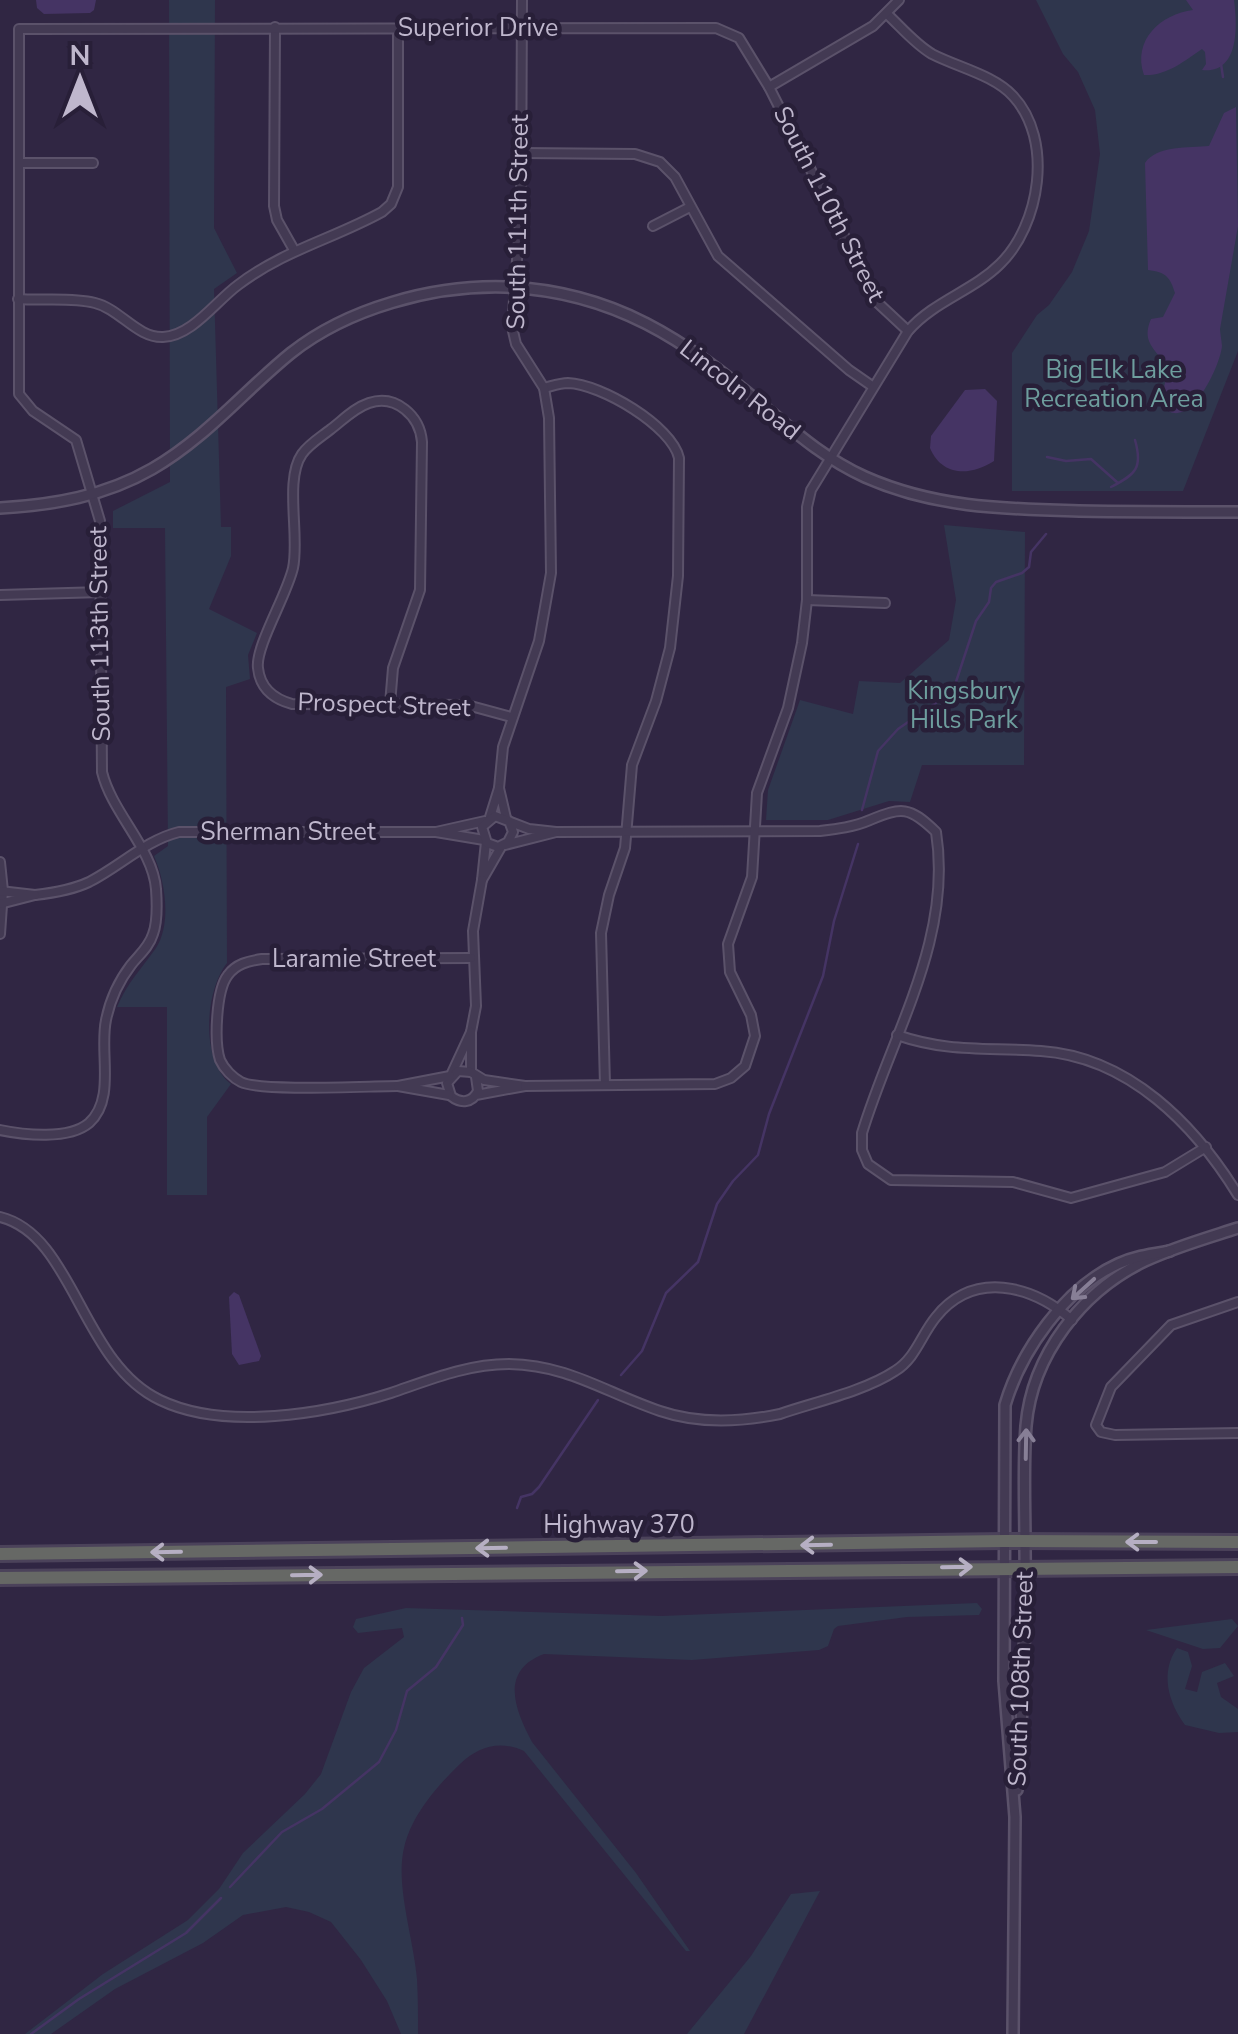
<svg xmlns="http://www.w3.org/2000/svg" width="1238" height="2034" font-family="'Nunito Sans',sans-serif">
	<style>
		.green { fill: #2f364d }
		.water { fill: #453464 }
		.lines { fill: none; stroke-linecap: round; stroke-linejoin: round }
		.stream { stroke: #453464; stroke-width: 2.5 }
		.minor-casing { stroke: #5b526a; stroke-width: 12 }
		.tertiary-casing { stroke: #5b526a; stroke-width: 14 }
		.trunk-casing { stroke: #4b425a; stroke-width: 18 }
		.minor { stroke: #433a53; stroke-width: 8 }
		.tertiary { stroke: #433a53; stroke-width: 9 }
		.trunk { stroke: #666865; stroke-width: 12 }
		.oneway { stroke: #877f96 }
		.oneway2 { stroke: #b6afc3 }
		.labels { text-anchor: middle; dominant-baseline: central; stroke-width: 9; stroke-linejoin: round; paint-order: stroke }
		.street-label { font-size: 25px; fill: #bfb7cd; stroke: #281f38 }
		.park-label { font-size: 25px; fill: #6e9e9e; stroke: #281f38 }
	</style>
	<rect width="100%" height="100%" fill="#302643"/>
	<g class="green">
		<path d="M169,0H215L214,228L237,273L214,289L221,527H231V556L209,609L257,633L248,655L250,679L226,687L227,963C205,991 200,1060 231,1084L207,1117V1195H167V1007H117C127,983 142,968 156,948C172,923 165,881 154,856L168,846L165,528H113V511L170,482Z"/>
		<path d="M1036,0H1238V351L1183,491H1012V353L1037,315L1049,305L1072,272L1089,231L1100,154L1095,110L1078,72L1063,54Z"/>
		<path d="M944,525L1025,532L1024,765H922L910,802L889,801L828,820H766L768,790L800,700L853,714L859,681L900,683L949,640L956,600Z"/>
		<path d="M977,1603L982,1609L979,1615L907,1617L838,1626L834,1629L828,1646L819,1650L692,1660L544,1654C499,1671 515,1710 532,1742L636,1873L690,1951H686L524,1751C500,1740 479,1746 460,1764C437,1786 411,1816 404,1848C395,1885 414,1940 417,1979C418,1997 418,2016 418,2034H401L387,2001L361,1960L331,1922L309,1912L286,1907L243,1915L203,1943L115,1989L51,2034H25L103,1974L188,1920L219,1889L243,1853L305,1794L321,1774L351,1692L364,1668L404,1637L402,1628L358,1633L353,1627L356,1619L406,1608L662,1616Z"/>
		<path d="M1232,1619L1238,1626L1220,1648L1203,1649L1146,1630Z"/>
		<path d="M1177,1648L1188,1652L1192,1666L1185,1689L1197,1692L1202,1672L1225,1663L1234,1676L1217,1683L1221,1697L1238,1709V1732L1219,1733L1185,1725C1168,1702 1160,1672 1177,1648Z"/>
		<path d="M820,1891L744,2034H687L751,1956L791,1894Z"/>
	</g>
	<g class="water">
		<path d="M36,0H96L94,10L90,13L44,14L37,8Z"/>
		<path d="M1186,0H1234C1238,30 1238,74 1202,70L1206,64L1205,52L1202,49C1184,61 1167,76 1144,75C1132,40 1161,14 1193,10Z"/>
		<path d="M1236,107L1238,226L1220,329C1220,331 1222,344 1222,346C1220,368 1186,438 1161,404C1161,394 1167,382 1166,371C1162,350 1139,347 1151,319L1163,317L1175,293C1170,277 1166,272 1148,270L1145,163C1157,145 1189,148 1209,146L1224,113Z"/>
		<path d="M985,389L997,401L994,461C971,476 942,477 930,448L931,436L965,390Z"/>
		<path d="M234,1292L239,1295L261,1356L259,1361L239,1365L232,1354L229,1297Z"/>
	</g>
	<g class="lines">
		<g class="stream">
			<path d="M1221,64L1223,77"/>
			<path d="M1047,457L1066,461L1091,459L1118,483"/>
			<path d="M1111,487C1136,474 1143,468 1135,440"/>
			<path d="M862,810L878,751L898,729L953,691L976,621L989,602L991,588L996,582L1022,573L1029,567L1031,552L1046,534"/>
			<path d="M621,1375L642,1351L666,1293L698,1262L717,1204L733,1181L758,1155L769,1114L823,976L834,921L858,844"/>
			<path d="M517,1508L521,1497L532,1494L539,1487L598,1400"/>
			<path d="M230,1887L282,1832L322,1809L379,1762L396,1730L407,1691L436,1667L463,1625L462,1618"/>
			<path d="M31,2034L79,1999L186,1933L221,1898"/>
		</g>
		<g class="minor-casing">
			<g id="minor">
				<path d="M275,27L274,206L277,220L294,250"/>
				<path d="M769,87L878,303L908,331"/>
				<path d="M521,153L635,154L660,162L675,177L718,256L849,370L872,386"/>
				<path d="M19,163H93"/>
				<path d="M653,226L690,207"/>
				<path d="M18,299C44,301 71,297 95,303C120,309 137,338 163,337C192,336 216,301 238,285C284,250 333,239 382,212L391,204L398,187V28"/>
				<path d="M544,388C552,386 560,383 568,383C601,384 672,426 679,458L678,576L670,648L656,701L632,765L625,848L609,895L601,933L605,1085"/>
				<path d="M0,595L102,592"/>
				<path d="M807,600L885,603"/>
				<path d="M390,704L393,668L420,590L422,442C420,416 396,394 369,403C354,408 343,420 331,429C321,437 309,444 302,454C284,480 300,536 293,568C287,595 255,647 258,668C260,688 274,699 292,704L467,705L511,717"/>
				<path d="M499,788L503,747L539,641L551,573L549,418L544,388L516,344L512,327L521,206L522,0"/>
				<path d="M490,817L499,788L506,818"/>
				<path d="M556,832L820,831C837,829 854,827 870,820C902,807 909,806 936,832C953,939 892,1034 862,1133V1150L868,1164L891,1180L1013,1182L1071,1198L1165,1172L1206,1147"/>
				<path d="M484,840L436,832L485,821"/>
				<path d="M486,842L482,880L501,847"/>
				<path d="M505,845L556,832L529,829L495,816L482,827L487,843L498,847L508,842L513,832L509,821"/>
				<path d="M0,862L3,891L0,934"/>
				<path d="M35,895C53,893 72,890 89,882C119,867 146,840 179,832H436"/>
				<path d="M0,904L35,895L0,891"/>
				<path d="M471,1032L476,1006L473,931L482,880"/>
				<path d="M897,1035C949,1053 989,1047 1041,1051C1129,1057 1195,1125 1238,1195"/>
				<path d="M452,1073L471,1032V1072"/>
				<path d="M476,1077L478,1091C472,1103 461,1104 451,1096L447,1083L458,1071L471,1072L484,1080L525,1086L476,1095"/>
				<path d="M398,1086C369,1086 261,1092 241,1082C233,1078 224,1069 220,1060C214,1042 216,990 228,975C236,964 248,961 262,959L471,958"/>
				<path d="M525,1086L715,1084L731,1078L745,1066L755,1036L751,1015L730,972L728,944L752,877L757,793L788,708L802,643L807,600V507L811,490L908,331C934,301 973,291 1000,264C1040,225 1054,140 1013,96C994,75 957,67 932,54C915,44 901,27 887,14"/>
				<path d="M449,1095L398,1086L450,1076"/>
				<path d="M0,1130C24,1135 69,1140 89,1123C116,1099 99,1052 106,1020C110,1000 118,982 131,965C139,955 149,947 153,934C158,921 157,903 156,889C153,849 112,813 102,772L100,521L76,440L33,411L19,394V29L716,28L739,38L769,87L873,26L899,0"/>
				<path d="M0,1217C74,1235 81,1363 160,1400C224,1431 325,1414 391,1393C429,1380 467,1364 509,1364C569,1365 606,1393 660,1411C698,1424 741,1422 780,1414C815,1402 865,1391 895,1371C916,1358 921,1335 936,1317C974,1270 1032,1285 1072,1320"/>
				<path d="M1238,1302L1171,1325L1111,1387L1096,1425L1101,1432L1115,1435L1238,1433"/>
			</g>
		</g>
		<g class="tertiary-casing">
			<g id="tertiary">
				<path d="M0,508C54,505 105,496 152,469C206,438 244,391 291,353C348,308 433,285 505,287C614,291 685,340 766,408C797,434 827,460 865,477C935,508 1004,509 1079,511C1132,512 1185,512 1238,512"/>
				<path d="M1017,1790C1023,1708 1026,1629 1025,1547C1025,1507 1023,1466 1026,1426C1032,1355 1082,1291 1145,1261C1175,1247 1207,1238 1238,1228"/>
				<path d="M1013,2034L1015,1817L1004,1681L1005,1405C1021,1351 1065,1288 1118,1264C1135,1256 1152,1254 1170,1251"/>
			</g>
		</g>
		<g class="trunk-casing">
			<g id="trunk">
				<path d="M0,1554L1004,1541L1238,1542"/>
				<path d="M0,1578L1238,1567"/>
			</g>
		</g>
		<use href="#minor" class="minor"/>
		<use href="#tertiary" class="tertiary"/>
		<use href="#trunk" class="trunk"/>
	</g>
	<defs><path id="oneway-shaft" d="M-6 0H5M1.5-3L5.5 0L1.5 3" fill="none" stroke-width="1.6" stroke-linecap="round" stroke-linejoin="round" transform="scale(2.5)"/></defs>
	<g class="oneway">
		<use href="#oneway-shaft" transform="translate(1083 1289) rotate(138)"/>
		<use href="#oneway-shaft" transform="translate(1026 1444) rotate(-89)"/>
	</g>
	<g class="oneway2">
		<use href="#oneway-shaft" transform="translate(1141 1542) rotate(180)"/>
		<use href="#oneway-shaft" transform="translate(816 1545) rotate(179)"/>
		<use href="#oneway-shaft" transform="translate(491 1548) rotate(179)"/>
		<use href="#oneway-shaft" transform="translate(166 1552) rotate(179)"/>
		<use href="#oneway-shaft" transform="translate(957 1567) rotate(-1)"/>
		<use href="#oneway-shaft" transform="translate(632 1571) rotate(-1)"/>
		<use href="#oneway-shaft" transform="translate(307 1575) rotate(-1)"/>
	</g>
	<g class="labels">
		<g class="street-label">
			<text x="478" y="28">Superior Drive</text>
			<text transform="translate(829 204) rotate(63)">South 110th Street</text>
			<text transform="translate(518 222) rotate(-89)">South 111th Street</text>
			<text transform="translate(740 390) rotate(38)">Lincoln Road</text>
			<text transform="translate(100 634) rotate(-91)">South 113th Street</text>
			<text transform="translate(384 705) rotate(2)">Prospect Street</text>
			<text x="288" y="832">Sherman Street</text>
			<text x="354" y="959">Laramie Street</text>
			<text x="619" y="1525">Highway 370</text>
			<text transform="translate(1021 1679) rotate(-88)">South 108th Street</text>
		</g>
		<g class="park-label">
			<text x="1114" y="370">Big Elk Lake<tspan x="1114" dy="29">Recreation Area</tspan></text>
			<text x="964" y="691">Kingsbury<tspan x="964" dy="29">Hills Park</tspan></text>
		</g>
	</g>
	<g transform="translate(80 80)" stroke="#281f38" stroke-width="8" paint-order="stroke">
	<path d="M0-8L18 38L0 25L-18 38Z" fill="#bfb7cd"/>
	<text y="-15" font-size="28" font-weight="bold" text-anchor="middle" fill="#bfb7cd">N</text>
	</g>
</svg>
